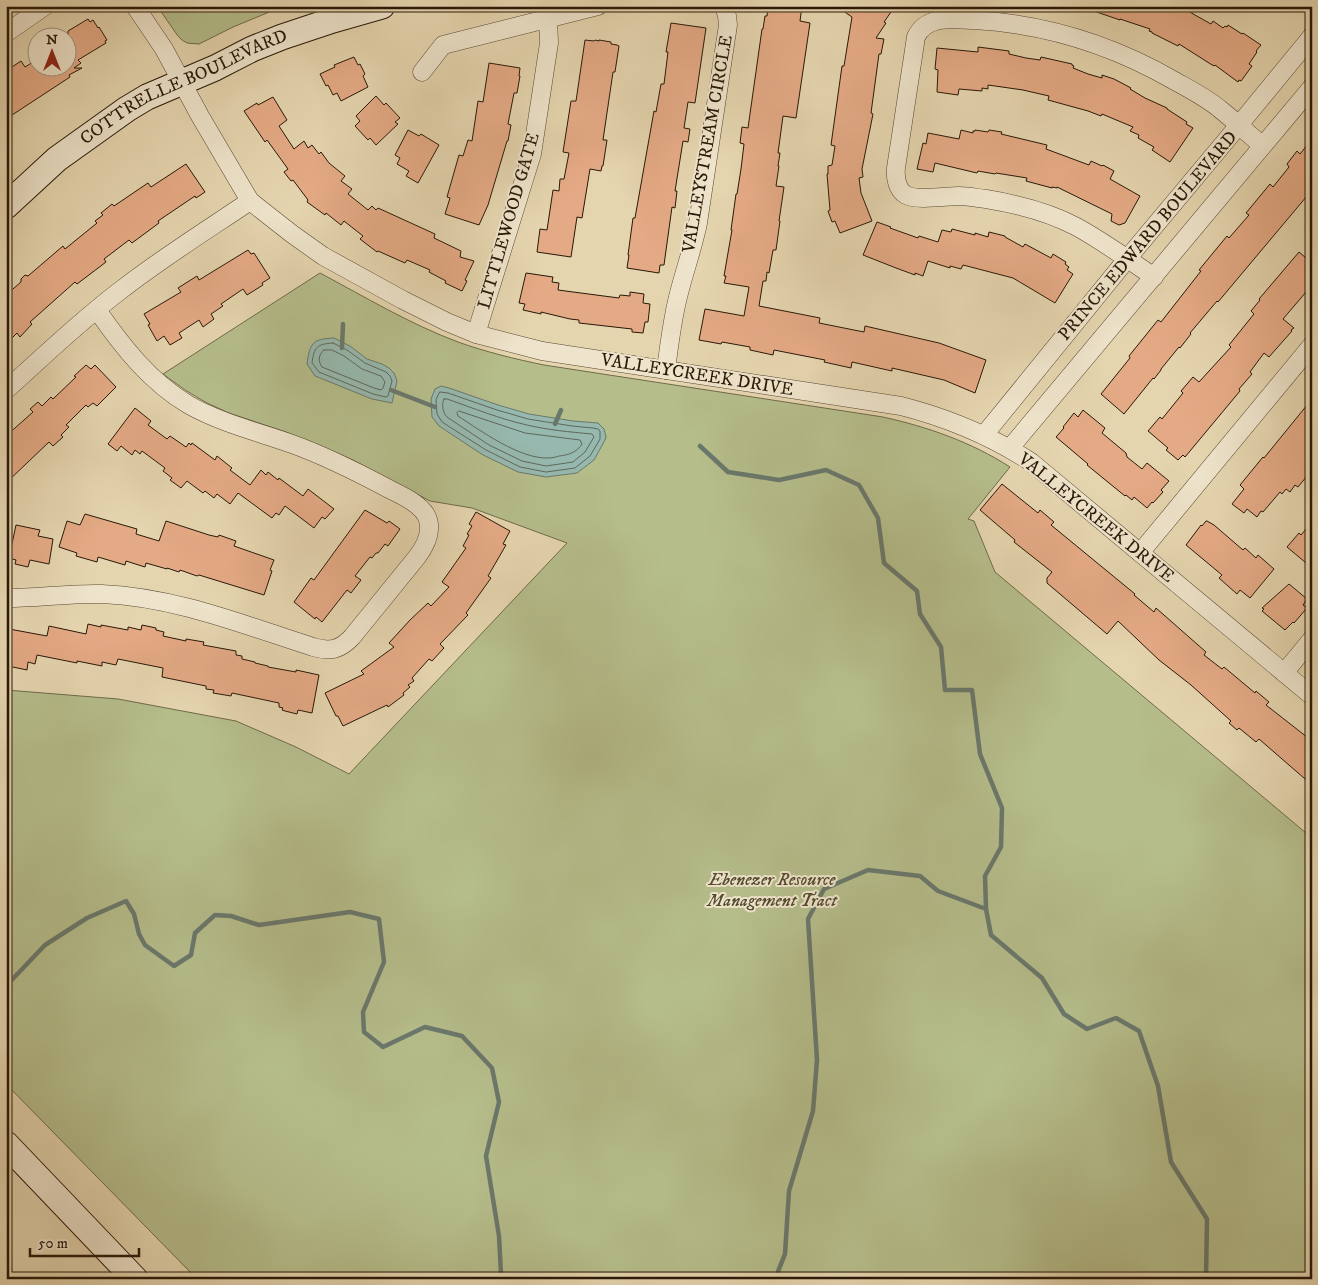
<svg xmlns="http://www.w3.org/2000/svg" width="1318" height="1285" font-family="'IM FELL DW Pica',serif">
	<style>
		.green { fill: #b5bd8b; stroke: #6e6a4a }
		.water { fill: #96b8ae; stroke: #6a786c }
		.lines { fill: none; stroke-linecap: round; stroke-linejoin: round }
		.shore { stroke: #5f685b; stroke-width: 1 }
		.stream { stroke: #6a786c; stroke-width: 4.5 }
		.building { fill: #e4aa85; stroke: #281808 }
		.street-casing { stroke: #574732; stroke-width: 19 }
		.secondary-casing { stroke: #281808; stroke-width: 27 }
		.street { stroke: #eee4cb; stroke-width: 18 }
		.secondary { stroke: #eee4cb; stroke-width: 25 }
		.labels { text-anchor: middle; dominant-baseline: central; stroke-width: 4; stroke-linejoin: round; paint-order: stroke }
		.street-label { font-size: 18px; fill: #281808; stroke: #eee4cb }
		.park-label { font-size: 18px; font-style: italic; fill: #524a2f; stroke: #eee4cb }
	</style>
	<rect width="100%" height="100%" fill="#e5d5af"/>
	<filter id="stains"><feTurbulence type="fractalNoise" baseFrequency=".004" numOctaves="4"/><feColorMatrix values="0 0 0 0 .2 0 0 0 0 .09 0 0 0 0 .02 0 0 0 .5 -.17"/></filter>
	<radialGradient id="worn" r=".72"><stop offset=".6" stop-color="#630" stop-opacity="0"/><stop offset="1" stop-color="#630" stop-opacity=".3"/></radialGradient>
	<g class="green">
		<path d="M157,6H284L233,27L199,44L187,43L182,40L178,36Z"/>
		<path d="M320,273C365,297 410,324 458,342C486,352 515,359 544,365L883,417C928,427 971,442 1010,467L968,519L974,521L995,572L1312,838V1279H197L6,1084V690L118,699L236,721L296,747L349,774L567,543L472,508L430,501L353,460L328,449L286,432L229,413L207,403L185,390L163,374Z"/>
	</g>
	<g class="water">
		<path d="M334,338L350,346L367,359L382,364L389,368L394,373L397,381L392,403L372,399L315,376L307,364C310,343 312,339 334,338Z"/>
		<path d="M441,386L449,388L498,405L529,414L573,421L598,423L604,429L606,437L605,440L594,460L577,473L546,477L518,472L483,455L439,426L432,417L431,399L435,389Z"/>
	</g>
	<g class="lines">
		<g class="shore">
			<path d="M333,343L347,350L365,363L386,372L390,376L392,381L388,396L386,397L373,394L319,372L312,363C314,347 317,344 333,343Z"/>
			<path d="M324,350H332L344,356L362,369L381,376L385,382L383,388L381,390L374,388L322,367C318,361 318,355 324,350Z"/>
			<path d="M440,392L448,393L497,410L528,419L572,426L593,428L598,429L600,431V439L590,456L575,468L546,472L520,467L486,450L442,422L437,414L436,400Z"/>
			<path d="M444,399H447C473,408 500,419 527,425C548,430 570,432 592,434L594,437L585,452L573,462L546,466L522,461L489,445L447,417C443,413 441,404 444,399Z"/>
			<path d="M459,411L525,433L580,440L582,444C577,452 569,455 559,456C556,457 552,458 548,458C520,459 481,431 458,416L457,413Z"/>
		</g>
		<g class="stream">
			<path d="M342,348L343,324"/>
			<path d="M391,390L435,407"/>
			<path d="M555,424L561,410"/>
			<path d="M700,446L728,472L779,480L826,470L859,485L878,518L884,563L917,591L920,614L941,647L945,690H972L980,754L1002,808L1001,847L985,876L986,909L991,935L1042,978L1064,1014L1087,1029L1116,1018L1139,1031L1158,1086L1171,1162L1207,1219L1206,1279"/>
			<path d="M6,986L45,945L87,918L126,901L134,914L139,934L145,945L174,966L191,955L195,933L215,915L231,916L259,925L350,912L379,919L384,962L363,1012L364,1032L383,1047L425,1027L462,1036L492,1068L499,1102L486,1156L499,1236L501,1274L498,1279"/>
			<path d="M587,1279L595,1275H630L636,1279"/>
			<path d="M775,1279L785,1254L789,1191L813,1111L817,1060L808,919L824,889L868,870L920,876L938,891L986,909"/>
		</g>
	</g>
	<g class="building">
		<path d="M768,6H802L800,21L810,23L796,118L783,116L778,153H780L778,166H779L776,186L784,187L779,221H780L776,250H773L769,273L767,272L766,281H763L759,306L820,318L819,323L864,332L865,326L939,343L986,360L975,393L944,380L892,368V371L852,362L851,368L824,362L825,360L774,350L773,355L750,350V347L722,342L721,344L699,340L705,309L744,316L749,287L724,283L726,276H724L732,230H731L736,194H737L741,169L744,144L740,143L742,127L748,128L762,29H763L765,16H767Z"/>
		<path d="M836,6H883L891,12L884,22L886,23L876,38L884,39L881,54H879L871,113L873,114L862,169L863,177L859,178L861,193L872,221L840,233L835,221L832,222L828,211L830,210L827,174H828V166L832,165L835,146L831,145L842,66H844L852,17Z"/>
		<path d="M1085,6H1179L1211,24L1213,21L1223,28L1225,26L1227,27L1228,25L1242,34L1243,33L1261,45L1256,51L1257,52L1249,64L1252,66L1241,81L1239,80L1238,82L1215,65L1214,66L1209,63L1179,44L1178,46L1152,33V32L1149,31L1150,29L1120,19V20L1085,8Z"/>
		<path d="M88,19L90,22L93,20L98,28L99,27L107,40L105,41L106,43L78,60L81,63L74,68H82L69,75L70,77L6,119V71L21,61L25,67L33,62L37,68H68V31Z"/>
		<path d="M671,23L706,28L695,103L688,102L684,128L690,129L688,142L683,141L675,191H677L675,208L672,207L664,265H660L659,273L627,268L629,255H628L633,218H635L654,111L656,112L661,84H664L668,52H666Z"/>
		<path d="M585,40L594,41L595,40L599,41V40L611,42V44L617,45L619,46L615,72H613L603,140H607L603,166H602L601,171L590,169L582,218L577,217L571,257L537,252L540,229L547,230L553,190L559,191L560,179H564L569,153L563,152L571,101H576Z"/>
		<path d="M978,47L1009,51V54L1026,58L1040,60L1041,57L1072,64V65L1074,66L1073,68L1088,74L1102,78V75L1114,79L1131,88L1130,89L1145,98L1167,108V109L1187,122L1186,124L1193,128L1170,162L1152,150L1154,147L1138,138L1139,135L1130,131L1133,127L1102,114L1101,116L1088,111L1048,100L1049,96L1023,90L988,85V89L982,88V91L959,89L958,95L937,92L938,70L935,69L937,48L978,52Z"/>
		<path d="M354,57L358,65L360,64L365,74L363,76L368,87L341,101L337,93L333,95L328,85L326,86L320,74L335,67L334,65Z"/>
		<path d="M489,63L520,68L519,76H520L517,93H514L508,124L511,125L508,141H507L488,205L479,225L445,214L450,198L447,197L459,155L463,156L468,140L472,141L478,101L483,102Z"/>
		<path d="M376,96L384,105L386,103L400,118L395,122L398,124L376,145L370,138L368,140L355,126L360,121L356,116Z"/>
		<path d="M273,97L287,120L279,126L294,149L304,141L308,148L312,145L319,154L321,152L329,163L345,176L341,181L352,189L348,194L368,210L372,206L376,210L378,208L435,234L434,238L461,251L460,257L474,261L465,280L467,281L462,291L445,283L446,281L429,272L430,270L407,260L405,263L378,251L377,252L360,239L363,236L344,221L341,225L326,213L325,215L307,202L308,200L293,180L291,181L284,172L288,169L267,140L265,142L244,111L257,103L258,105Z"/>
		<path d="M408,130L419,136L421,134L439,145L418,183L406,176L409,171L397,164L400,158L395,155Z"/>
		<path d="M961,130L973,133V131H975V130L988,132L989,130L1002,132L1001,134L1047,145L1046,149L1089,165L1091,161L1102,166L1103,165L1114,171L1110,179L1140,196L1125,223L1119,225L1111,221L1112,214L1057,187V188L1052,187V188L1026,181L1027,178L996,173L995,174L978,171L977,173L935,163L933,172L917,169L923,143L926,144L928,133L959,139Z"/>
		<path d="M1312,139V190L1218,302L1217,301L1190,333L1191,334L1180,348L1179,347L1161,369V370L1154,379L1153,378L1124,414L1101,394L1130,358L1129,356L1158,320L1161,322L1201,271L1199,270L1227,236L1229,238L1249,215L1246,213L1270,184L1273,187L1289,167L1287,164L1297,151L1300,154Z"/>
		<path d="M186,164L205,192L196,198L195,196L158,221L159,223L132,243L129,240L104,259L106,262L77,284L75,282L30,322L32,324L20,337L17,333L6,344V295L21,282V279L25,275L28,276L63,246L65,249L97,223L95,221L103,215L101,213L112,204L114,206L148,183L151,187Z"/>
		<path d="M877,222L891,227L890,228L918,238L919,236L938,242L942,230L951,232L952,229L975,235V233L988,237L989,232L1005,236V237L1023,247L1025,244L1051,258L1053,254L1066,262L1065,264L1069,267L1067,270L1073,274L1055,303L1013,278L963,265L961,269L950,266V268L928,261L923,276L915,273V275L896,268L863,255Z"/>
		<path d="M248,250L251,254L254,253L270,278L262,283L263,285L247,295L243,289L221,304L223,306L211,314L214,319L203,327L199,320L179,333L182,338L170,345L164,336L157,341L148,325L150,324L144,314L181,292L178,288L197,276L199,280Z"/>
		<path d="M1299,252L1312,263V285L1283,319L1294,328L1291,330L1292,331L1269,357L1264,353L1250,372L1252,374L1239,389L1240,391L1185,457L1183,455L1178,460L1166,450L1168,448L1148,431L1160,417L1162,419L1183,393L1181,391L1193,377L1199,382L1231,347L1229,345L1254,314L1251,311L1260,300L1259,299Z"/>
		<path d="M526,273L553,277L552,282L559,283L558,290L619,298L620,295L630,296V292L644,294L643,303L650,304L648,322H645L643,333L632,332V329L579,323V320L570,319L541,312V314L523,310L525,304L519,303Z"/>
		<path d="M86,365L91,369L95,365L116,387L97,406L93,403L88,407L86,405L66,425L69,427L61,435L63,437L53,446L49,442L6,483V436L33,412L30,409L38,402L42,406L51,397L53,399L76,377L74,376Z"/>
		<path d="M1312,399V470L1298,487L1295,485L1290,492L1286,489L1282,494L1280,492L1263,512L1261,511L1257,517L1247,509L1244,513L1232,504L1244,489L1240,485L1263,457L1264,458Z"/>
		<path d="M135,408L151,421L148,425L167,439L170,436L186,447L189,443L191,445L192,443L215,460L217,456L232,468L230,470L250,485L261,470L266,475L268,472L278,480L279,478L303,496L308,489L334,509L325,519L322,517L314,528L285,506L279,515L276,513L272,518L238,493L230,504L217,494L214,498L205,491L203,493L187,481L181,488L170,480L172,478L163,471L165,468L142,451L140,454L135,450L132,455L121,446L117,451L108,444Z"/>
		<path d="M1083,410L1105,428L1102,433L1126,453L1127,457L1142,469L1147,463L1169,481L1161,490L1163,492L1153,503L1152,502L1147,508L1134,497L1132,500L1126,495L1125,496L1087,465L1088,464L1056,437L1064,428L1063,427L1074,413L1078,417Z"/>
		<path d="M1002,484L1038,513L1040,510L1054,522L1051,525L1135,594L1134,595L1154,612L1156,608L1206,652L1204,655L1222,669L1224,667L1255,693L1256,691L1269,702L1266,705L1312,741V785L1259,739L1256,742L1239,728L1237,730L1229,723L1231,721L1191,685L1159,660L1118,621L1107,634L1047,583V578L1052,572L1014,542L1015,540L980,510Z"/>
		<path d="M365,510L387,523L389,521L400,529L388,546L385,544L378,553H376L372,558L370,557L355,576L361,580L351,593L347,590L322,622L316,617L315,619L294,602L311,578L314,580Z"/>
		<path d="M476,512L510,531L503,544L506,545L488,576L491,578L466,613L468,615L440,644L444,648L432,661L429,659L412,678L414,681L408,685L410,687L403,693L404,695L388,707L387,705L343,726L338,716H336L325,693L364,674L361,671L394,647L389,643L410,620L428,603L431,606L449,587L442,582L466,548L463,546L469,535L467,534L472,526L469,524Z"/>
		<path d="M85,514L137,529L136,534L159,541L166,521L209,535L218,537L219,535L236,541L234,546L274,560L270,570L272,571L264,595L199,575L197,576L180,570L179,572L167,568V569L146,563L145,567L126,561L125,565L98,557L97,562L76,556L77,553L59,547L67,521L80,525Z"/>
		<path d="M1206,521H1207L1214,525L1243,550L1245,548L1256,558L1258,555L1274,569L1250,598L1240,590L1237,594L1219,578L1222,575L1186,545L1201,525L1202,526Z"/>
		<path d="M1312,522V568L1287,547L1299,533L1301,535Z"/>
		<path d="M16,525L40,530L38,536L53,539L49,564L30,560L28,567L15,564L16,560L9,558Z"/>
		<path d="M1289,584L1307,599L1303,605L1307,608L1294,623L1293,622L1285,630L1262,611L1264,609L1262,608Z"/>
		<path d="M88,624L101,627V625L128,630V627L141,630L142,625L156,628V630L164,632L163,636L186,641V639L204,642L203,645L236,651V655L242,656V659L255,662V663L268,666V667L296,672V670L319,675L312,713L298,710L297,714L285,711L282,710L283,708L279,707V703L232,693L231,696L213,693L214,690L206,689V686L162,677L163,668L118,659L116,665L102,662V666L77,661V663L37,655L35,664L28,662L27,670L8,666L9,664L6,663V633H8L9,629L47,636L49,626L86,634Z"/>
	</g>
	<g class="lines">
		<g class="street-casing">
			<g id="street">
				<path d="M135,6L164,49L200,116L250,201L292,234L323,256L403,300L447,322L476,334L542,351L901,406C948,418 991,436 1031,462L1312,696"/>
				<path d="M6,33L45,6"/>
				<path d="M422,72L443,45L598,6"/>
				<path d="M1154,277C1129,260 1104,242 1077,227C1049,212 1017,204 986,199C977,198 968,196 959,196C946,196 917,201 906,195C897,190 895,177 896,168L916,37C926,15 953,19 974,20C1044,24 1112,45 1173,80C1189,89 1207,98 1221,110C1235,121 1248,134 1262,145"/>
				<path d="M476,334L532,154L549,43L548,19"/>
				<path d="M666,370C669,346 672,321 678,297C684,272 693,248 698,223L728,25L727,16L724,6"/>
				<path d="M6,390C44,356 81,320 121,290C162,258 207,230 250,201"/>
				<path d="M984,435L1127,259L1239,125L1312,36"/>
				<path d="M1010,448L1312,87"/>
				<path d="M1140,553L1312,345"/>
				<path d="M6,598C38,598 70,593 102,594C175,597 244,625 313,647C330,652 340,650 352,637L417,557C426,545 434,530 426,515C419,503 401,495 389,489C357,472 326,456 292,444C258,432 221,423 189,405C150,382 122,346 97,310"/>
				<path d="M1284,673L1312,639"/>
			</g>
		</g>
		<g class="secondary-casing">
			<g id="secondary">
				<path id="s1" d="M6,206L57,159L127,109L147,97L215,68L252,49L282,37L333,20L382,6"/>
				<path d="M6,1144L135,1279"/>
			</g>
		</g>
		<use href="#street" class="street"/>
		<use href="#secondary" class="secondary"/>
	</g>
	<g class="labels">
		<g class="street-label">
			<text stroke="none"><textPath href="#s1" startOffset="216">COTTRELLE BOULEVARD</textPath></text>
			<text transform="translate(708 144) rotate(-80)">VALLEYSTREAM CIRCLE</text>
			<text transform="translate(509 221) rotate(-74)">LITTLEWOOD GATE</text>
			<text transform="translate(1148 236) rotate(-50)">PRINCE EDWARD BOULEVARD</text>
			<text transform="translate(697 375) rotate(9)">VALLEYCREEK DRIVE</text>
			<text transform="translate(1096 518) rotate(39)">VALLEYCREEK DRIVE</text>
		</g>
		<g class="park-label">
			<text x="772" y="880">Ebenezer Resource<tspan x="772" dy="21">Management Tract</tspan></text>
		</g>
	</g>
	<rect width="1318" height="1285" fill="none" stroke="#e5d5af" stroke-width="25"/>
	<rect x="8" y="8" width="1303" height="1270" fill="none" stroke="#281808" stroke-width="2.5"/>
	<rect x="12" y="12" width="1293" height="1260" fill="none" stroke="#281808"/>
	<g transform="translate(52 52)"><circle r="24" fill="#eee4cb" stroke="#9f927d"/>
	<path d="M0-4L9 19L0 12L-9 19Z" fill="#8f2418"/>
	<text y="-8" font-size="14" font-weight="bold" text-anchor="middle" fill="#281808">N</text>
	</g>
	<path d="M30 1248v8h109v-8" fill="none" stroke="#281808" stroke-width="2.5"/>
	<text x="38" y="1248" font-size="15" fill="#281808" stroke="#eee4cb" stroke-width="4" paint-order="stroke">50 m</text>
	<rect width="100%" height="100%" filter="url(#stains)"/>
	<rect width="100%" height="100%" fill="url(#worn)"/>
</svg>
